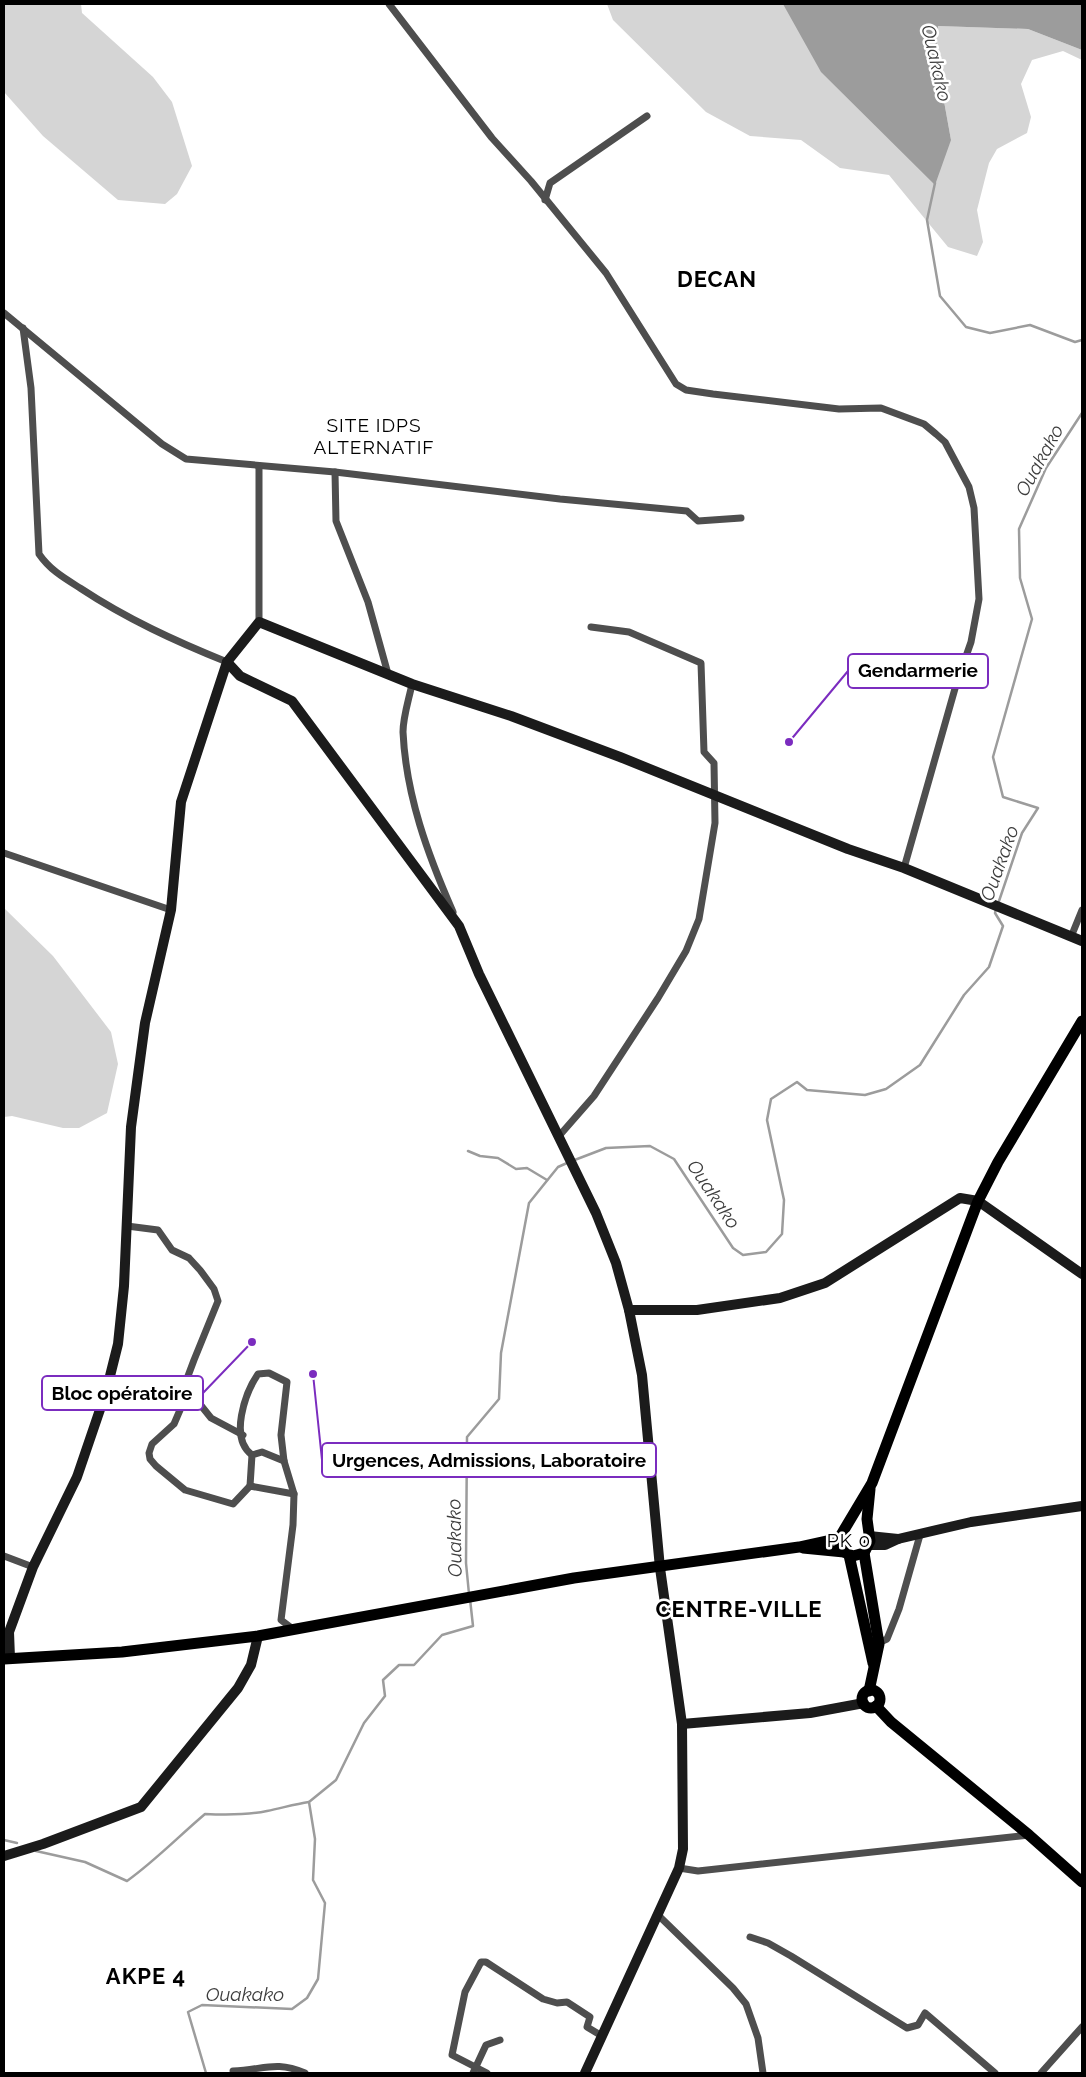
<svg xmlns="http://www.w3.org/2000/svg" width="1086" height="2077" font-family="Raleway,sans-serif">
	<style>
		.green { fill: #d5d5d5 }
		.water { fill: #9c9c9c }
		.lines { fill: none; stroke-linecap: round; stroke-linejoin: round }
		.stream { stroke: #9c9c9c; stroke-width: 2.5 }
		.street { stroke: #4e4e4e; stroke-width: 7 }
		.secondary { stroke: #1b1b1b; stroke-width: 10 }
		.primary { stroke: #000; stroke-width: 11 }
		.labels { text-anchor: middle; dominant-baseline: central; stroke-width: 5; stroke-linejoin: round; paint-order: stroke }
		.water-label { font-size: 19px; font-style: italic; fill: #3d3d3d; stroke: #fff }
		.neighbourhood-label { font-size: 19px; letter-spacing: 1px; fill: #000; stroke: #fff }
		.district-label { font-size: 22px; font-weight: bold; letter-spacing: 1px; fill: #000; stroke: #fff }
		.leader { fill: none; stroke: #7b2cbf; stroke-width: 2 }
		.callout-dot { fill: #7b2cbf; stroke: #fff; stroke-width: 2 }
		.callout { fill: #fff; stroke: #7b2cbf; stroke-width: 2 }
		.callout-label { font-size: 19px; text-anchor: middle; font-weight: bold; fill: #000 }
	</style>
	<rect width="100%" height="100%" fill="#fff"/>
	<g class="green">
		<path d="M4,4H81L82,13L153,77L172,102L192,166L177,194L165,204L118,200L43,136L4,92Z"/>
		<path d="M607,4H783L790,12L951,140L936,57L938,26L1028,29L1082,50V60L1063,51L1032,60L1021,84L1031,117L1027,133L997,149L989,163L977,210L983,242L977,256L948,247L889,175L840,168L801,140L750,136L706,112L613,20Z"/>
		<path d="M4,908L53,956L111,1032L118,1064L107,1113L79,1128H63L12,1116L4,1117Z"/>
	</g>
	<path class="water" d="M783,4H1082V50L1028,29L938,26L936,57L951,140L935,185L821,72Z"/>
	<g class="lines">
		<g class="stream">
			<path d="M935,183L927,220L940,296L966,327L990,333L1030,325L1075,342L1082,340"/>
			<path d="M998,904L1022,833L1038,808L1003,797L993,757L1032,619L1020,578L1019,529L1046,468L1082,413"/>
			<path d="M468,1151L480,1156L498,1158L516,1169L527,1168L547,1180"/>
			<path d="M572,1161L606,1148L650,1146L674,1159L733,1248L743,1255L766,1252L782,1234L784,1200L767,1120L771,1099L797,1082L807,1090L865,1095L886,1089L920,1065L964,995L989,967L1003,926L995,913L996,909"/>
			<path d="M469,1594L466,1563L467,1437L499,1399L501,1353L529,1203L558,1167L567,1163"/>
			<path d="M4,1840L17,1843"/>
			<path d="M36,1851L85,1862L127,1881C155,1861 179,1836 205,1814C225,1815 248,1815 267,1811C282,1808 295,1804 309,1802"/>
			<path d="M206,2073L188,2012L202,2005L292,2009L307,1998L318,1979L325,1903L313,1880L315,1839L309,1802L336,1780L364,1723L385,1696L383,1680L399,1665H414L442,1635L473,1626L470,1599"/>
		</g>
		<g class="street">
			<path d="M389,4L492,138L531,181L606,273L676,384L686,390L713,394L839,409L881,408L924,424L936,434L945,442L969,487L974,508L979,599L971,642L956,685L904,868"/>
			<path d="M545,200L550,183L647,116"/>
			<path d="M4,313L162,444L186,459L335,472L560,499L687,511L698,521L741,518"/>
			<path d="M23,328L31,388L39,554C50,570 64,578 80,588C127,619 175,641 227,662"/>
			<path d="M259,466V622"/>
			<path d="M335,472L336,521L368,602L388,674"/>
			<path d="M412,684C409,699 403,717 403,732C406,796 428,855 453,912"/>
			<path d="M4,853L171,910"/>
			<path d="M1071,937L1082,910"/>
			<path d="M559,1136L594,1096L658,998L686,951L699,919L715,823L714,763L704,752L701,663L629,632L591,627"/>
			<path d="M127,1226L158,1230L172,1250L189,1258L200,1270L214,1289L218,1301L194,1360L188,1376L186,1396"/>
			<path d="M243,1435L211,1418L199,1403L186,1396L174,1424L152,1444L149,1453L150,1459L156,1466L185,1490L233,1504L250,1486L294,1494"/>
			<path d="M252,1455C229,1438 245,1393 258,1374L269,1373L287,1382L281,1435L284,1461L294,1494L293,1525L281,1620L293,1629"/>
			<path d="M250,1486L252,1455L262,1452L284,1461"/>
			<path d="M4,1556L33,1567"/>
			<path d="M876,1644L887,1639L899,1609L920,1535"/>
			<path d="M679,1868L698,1871L1029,1835"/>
			<path d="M658,1915L733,1988L746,2004L758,2038L763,2073"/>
			<path d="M750,1937L768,1943L791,1956L907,2028L918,2025L925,2013L995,2073"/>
			<path d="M233,2071C264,2070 275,2060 305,2073"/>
			<path d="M473,2073L486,2045L500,2040"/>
			<path d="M487,2073L452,2055L465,1992L481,1962H486L543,1999L557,2003L567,2002L590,2017L587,2027L602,2036"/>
			<path d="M1041,2073L1082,2027"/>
		</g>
		<g class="secondary">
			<path d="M227,662L240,676L292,701L459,926L479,974L596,1213L616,1263L629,1310L642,1375L660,1568L682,1724L683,1849L679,1868L585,2073"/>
			<path d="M629,1310H697L780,1298L825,1283L960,1198L978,1201L1082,1274"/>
			<path d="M869,1536L898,1539"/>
			<path d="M869,1545H885L898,1539L971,1522L1082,1506"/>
			<path d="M10,1658L9,1632L33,1567L77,1477L106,1392L118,1344L124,1286L131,1127L145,1023L171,910L181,802L227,662L259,622L412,684L511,716L620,757L848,849L904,868L1082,941"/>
			<path d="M682,1724L810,1713L864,1703"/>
			<path d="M4,1856L43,1844L141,1807L238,1688L251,1665L258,1636"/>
		</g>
		<g class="primary">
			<path d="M803,1548L844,1552L853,1556L864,1553L870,1541L867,1519L870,1489"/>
			<path d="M844,1552L840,1546L841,1535L872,1483L978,1201L998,1162L1082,1021"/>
			<path d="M864,1553L879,1644L869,1691"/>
			<path d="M849,1555L873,1663"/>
			<path d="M4,1659L122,1652L258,1636L574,1578L799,1547L840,1538"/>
			<circle cx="871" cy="1699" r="9"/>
			<path d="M876,1706L891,1722L1029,1835L1082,1882"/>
		</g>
	</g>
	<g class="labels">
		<g class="water-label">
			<text transform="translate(937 63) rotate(77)">Ouakako</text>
			<text transform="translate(1039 460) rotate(-61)">Ouakako</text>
			<text transform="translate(999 863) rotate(-70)">Ouakako</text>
			<text transform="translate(714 1194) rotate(56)">Ouakako</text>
			<text transform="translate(454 1538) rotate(-91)">Ouakako</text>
			<text x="245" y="1994">Ouakako</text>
		</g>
		<g class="neighbourhood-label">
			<text x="374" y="425">SITE IDPS<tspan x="374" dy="22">ALTERNATIF</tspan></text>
			<text x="849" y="1540">PK 0</text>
		</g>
		<g class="district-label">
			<text x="717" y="279">DECAN</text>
			<text x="739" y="1609">CENTRE-VILLE</text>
			<text x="146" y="1976">AKPE 4</text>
		</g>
	</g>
	<path class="leader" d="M789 742L848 671M252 1342L203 1393M313 1374L322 1460"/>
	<g class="callout-dot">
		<circle cx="789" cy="742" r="5"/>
		<circle cx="252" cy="1342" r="5"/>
		<circle cx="313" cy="1374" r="5"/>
	</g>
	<g class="callout">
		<rect x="848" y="654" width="140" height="34" rx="5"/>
		<rect x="42" y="1376" width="161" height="34" rx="5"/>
		<rect x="322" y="1443" width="334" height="34" rx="5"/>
	</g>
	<g class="callout-label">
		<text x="918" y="677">Gendarmerie</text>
		<text x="122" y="1400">Bloc opératoire</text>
		<text x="489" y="1467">Urgences, Admissions, Laboratoire</text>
	</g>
	<rect width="1086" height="2077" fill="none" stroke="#000000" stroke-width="10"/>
</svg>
